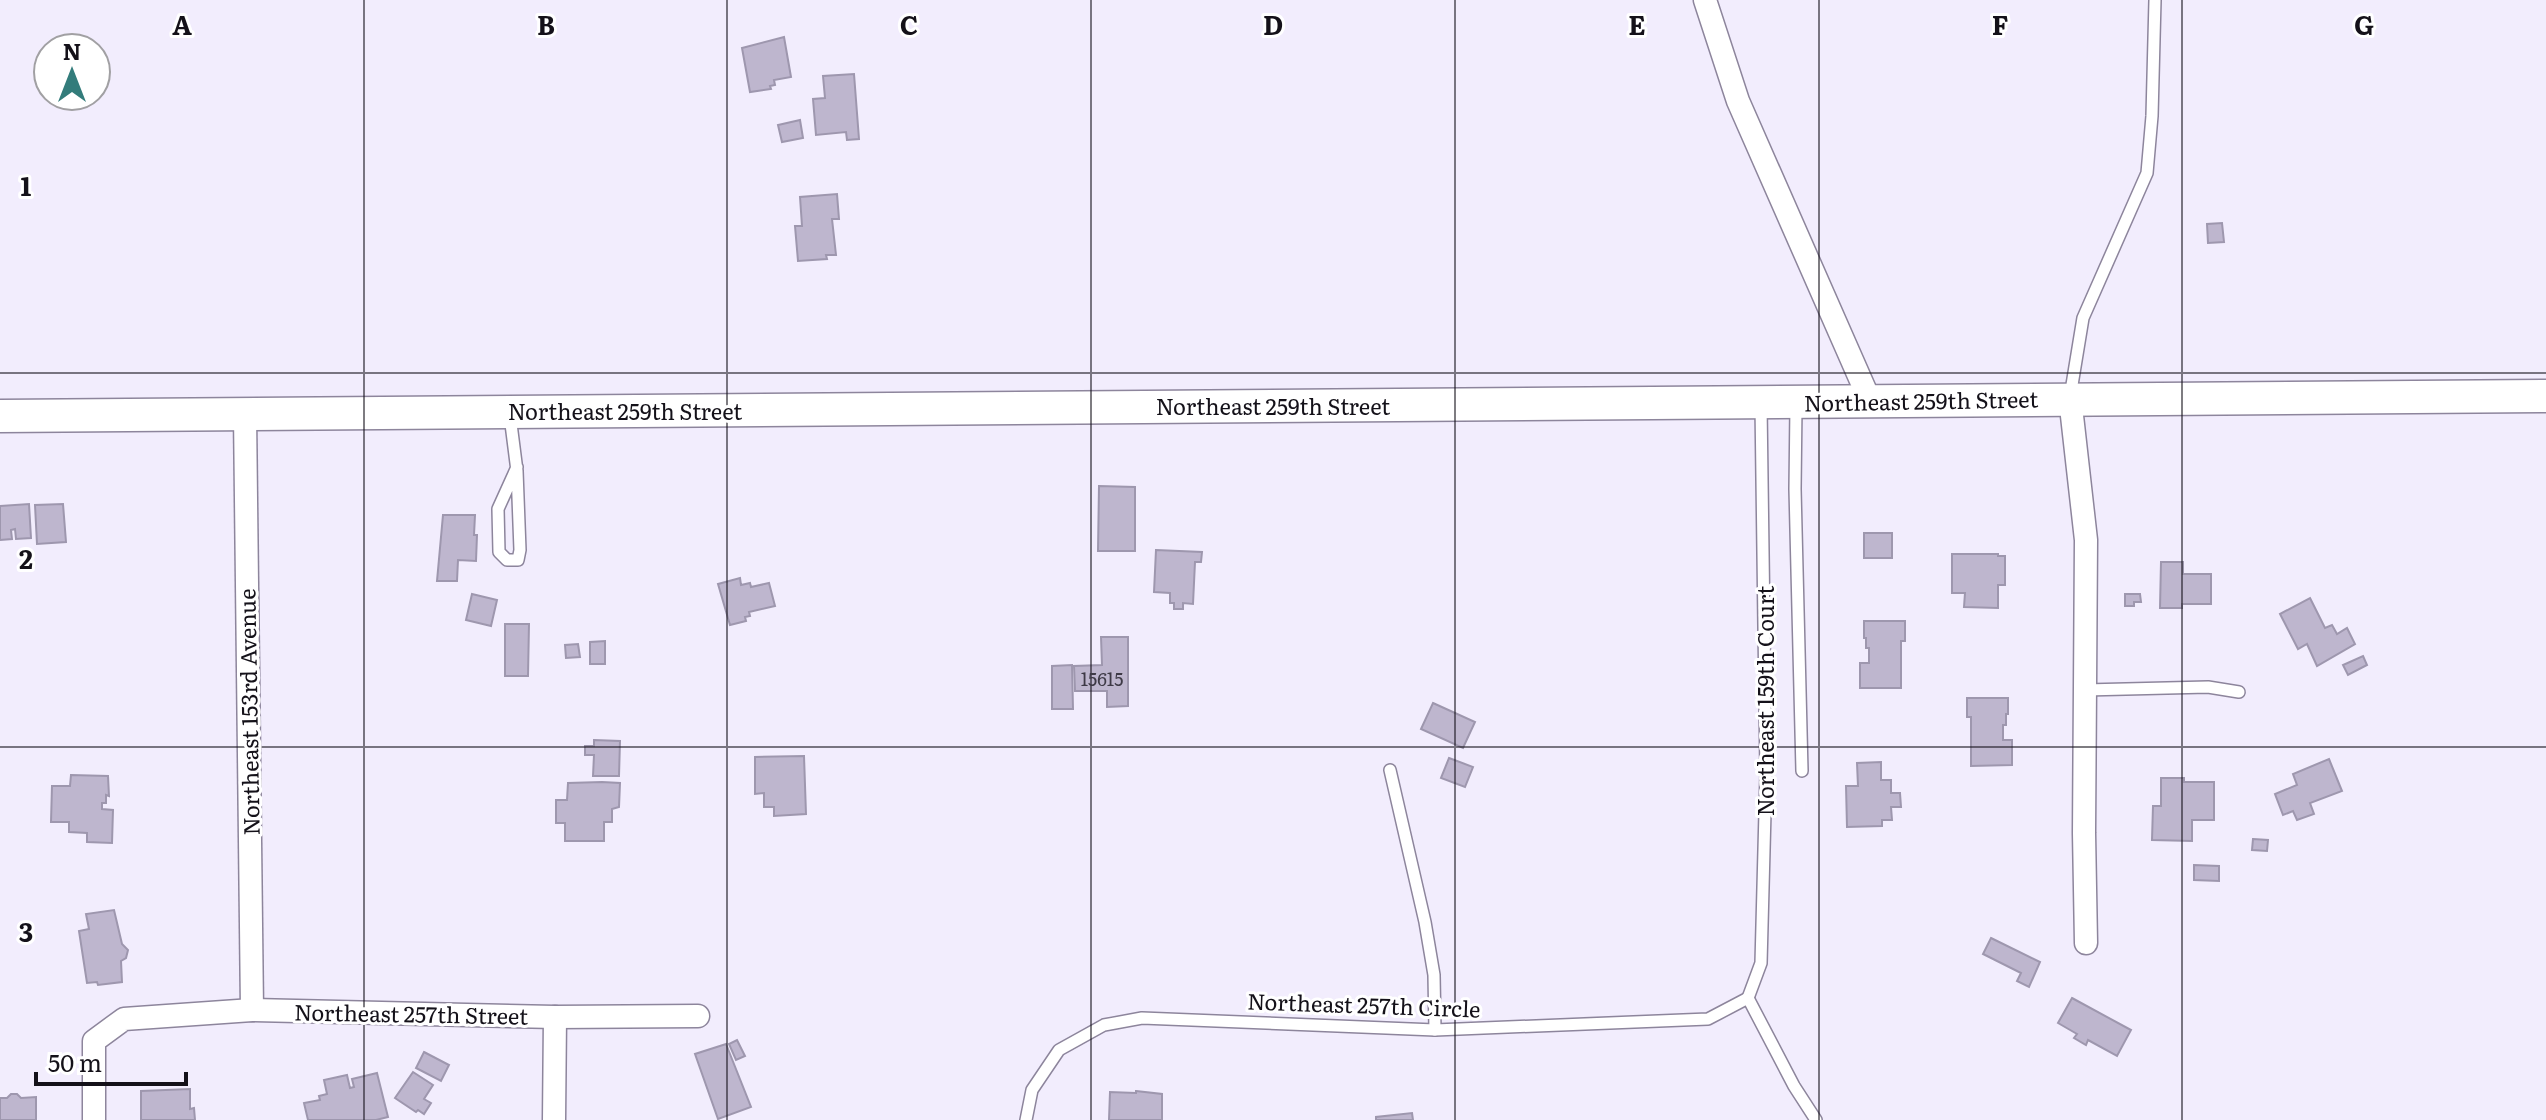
<svg xmlns="http://www.w3.org/2000/svg" width="2546" height="1120" font-family="Literata,serif">
	<style>
		.building { fill: #beb6ce; stroke: #9e97ae; stroke-width: 2 }
		.lines { fill: none; stroke-linecap: round; stroke-linejoin: round }
		.lane-casing { stroke: #8d859c; stroke-width: 14 }
		.street-casing { stroke: #8d859c; stroke-width: 25 }
		.secondary-casing { stroke: #8d859c; stroke-width: 35 }
		.lane { stroke: #fff; stroke-width: 11 }
		.street { stroke: #fff; stroke-width: 22 }
		.secondary { stroke: #fff; stroke-width: 32 }
		.grid { fill: none; stroke: #141119; stroke-width: 2; stroke-opacity: 0.55 }
		.labels { text-anchor: middle; dominant-baseline: central; stroke-width: 6; stroke-linejoin: round; paint-order: stroke }
		.number-label { font-size: 18px; fill: #3e3a46 }
		.street-label { font-size: 22px; fill: #141119; stroke: #fff }
		.grid-label { font-size: 26px; text-anchor: middle; font-weight: bold; fill: #141119; stroke: #fff; stroke-width: 6; stroke-linejoin: round; paint-order: stroke }
	</style>
	<rect width="100%" height="100%" fill="#f2edfd"/>
	<g class="building">
		<path d="M784,37L791,77L774,80L775,85L770,86L771,89L750,92L742,48Z"/>
		<path d="M854,74L859,139L847,140L846,132L816,135L813,99L825,98L823,76Z"/>
		<path d="M800,120L803,138L782,142L778,125Z"/>
		<path d="M837,194L839,219H832L836,255H826L827,259L798,261L795,226H802L800,197Z"/>
		<path d="M2222,223L2224,242L2208,243L2207,224Z"/>
		<path d="M1099,486L1135,487V551H1098Z"/>
		<path d="M29,504L31,538L16,539L15,529L11,530L12,539L0,540V506Z"/>
		<path d="M63,504L66,542L37,544L35,505Z"/>
		<path d="M443,515H475L474,535H477L476,561L458,560L457,581H437Z"/>
		<rect x="1864" y="533" width="28" height="25"/>
		<path d="M1156,550L1202,552L1201,562H1195L1193,604L1183,603V609H1174V603H1170V593L1154,592Z"/>
		<path d="M1952,554H1998V556H2005V585H1998V608L1964,607L1965,593H1952Z"/>
		<path d="M2161,562H2183V574H2211V604H2182V608H2160Z"/>
		<path d="M740,578L741,585L750,583L751,587L769,583L775,606L749,612L750,616L745,617L746,621L730,625L718,584Z"/>
		<path d="M472,594L497,600L491,626L466,620Z"/>
		<path d="M2125,594H2140L2141,602H2134V606H2125Z"/>
		<path d="M2310,598L2325,628L2332,625L2337,634L2347,628L2355,644L2317,666L2307,644L2298,649L2280,614Z"/>
		<path d="M1864,621H1905V641H1901V688H1860V663H1869V648H1866V638H1864Z"/>
		<path d="M505,624H529L528,676H505Z"/>
		<path d="M1101,637H1128V706L1107,707V691H1075L1074,666L1102,665Z"/>
		<path d="M605,641V664H590V642Z"/>
		<path d="M578,644L580,657L566,658L565,645Z"/>
		<path d="M2363,656L2367,665L2348,675L2343,665Z"/>
		<path d="M1072,665L1073,709H1052V666Z"/>
		<path d="M1967,698H2008V714H2006V725H2003V740H2012V765L1971,766V717H1967Z"/>
		<path d="M1433,703L1475,722L1463,748L1421,729Z"/>
		<path d="M594,740L620,741L619,776H593L594,755H585V746H594Z"/>
		<path d="M804,756L806,814L774,816V807H764V793L755,794V757Z"/>
		<path d="M1449,758L1473,767L1465,787L1441,778Z"/>
		<path d="M2329,759L2342,791L2310,803L2314,814L2297,820L2293,811L2283,815L2275,794L2297,785L2293,774Z"/>
		<path d="M1881,762V780H1891V793H1900L1901,807H1891L1892,820H1882V826L1847,827L1846,786H1858L1857,763Z"/>
		<path d="M71,775L108,776L109,796L106,795V803H102V809L113,810L112,843L87,842V833L69,832V822H51L52,786H70Z"/>
		<path d="M2161,778H2184V782H2214V820H2192V841L2152,840L2153,806H2161Z"/>
		<path d="M602,782L620,783L619,807L612,809V822H604V841H565V823H556V800H567L568,783Z"/>
		<path d="M2253,839L2268,840L2267,851L2252,850Z"/>
		<path d="M2194,865L2219,866V881L2194,880Z"/>
		<path d="M114,910L122,944L128,950L126,958L121,961L122,982L98,985L97,982L87,983L79,931L89,929L86,914Z"/>
		<path d="M1991,938L2040,962L2029,987L2017,981L2021,973L1983,954Z"/>
		<path d="M2072,998L2131,1030L2117,1056L2088,1040L2086,1045L2074,1038L2077,1034L2058,1023Z"/>
		<path d="M737,1040L745,1056L736,1060L729,1044Z"/>
		<path d="M726,1044L751,1107L718,1119L695,1054Z"/>
		<path d="M424,1052L449,1065L441,1081L416,1068Z"/>
		<path d="M413,1072L433,1085L424,1099L431,1103L424,1114L418,1110L416,1112L395,1098Z"/>
		<path d="M377,1073L388,1117L376,1120H308L304,1103L320,1100L319,1096L327,1094L324,1080L347,1075L350,1088L354,1087L352,1079Z"/>
		<path d="M190,1089V1109L194,1108L195,1120H141V1091Z"/>
		<path d="M1136,1091L1162,1094V1120H1109L1110,1092L1136,1093Z"/>
		<path d="M11,1094H17L21,1098L36,1097V1120H0V1098H7Z"/>
		<path d="M1412,1113L1413,1120H1376V1117Z"/>
	</g>
	<g class="lines">
		<g class="lane-casing">
			<g id="lane">
				<path d="M2070,397L2083,318L2147,173L2152,116L2155,0"/>
				<path d="M1796,406L1795,489L1802,771"/>
				<path d="M510,416L517,471L520,550L518,560H507L499,552L498,509L517,467"/>
				<path d="M2085,690L2208,687L2239,692"/>
				<path d="M1390,770L1425,922L1434,975L1435,1030"/>
				<path d="M1748,998L1761,963L1766,774L1761,405"/>
				<path d="M1748,998L1794,1086L1816,1120"/>
				<path d="M1026,1120L1032,1090L1059,1050L1104,1025L1142,1018L1435,1030L1708,1019L1748,998"/>
			</g>
		</g>
		<g class="street-casing">
			<g id="street">
				<path d="M1705,0L1738,101L1870,401"/>
				<path d="M2070,398L2086,540L2084,833L2086,943"/>
				<path d="M245,414L252,1010"/>
				<path d="M94,1120V1041L124,1019L252,1010L555,1017L698,1016"/>
				<path d="M554,1120L555,1017"/>
			</g>
		</g>
		<g class="secondary-casing">
			<path id="secondary" d="M0,416L2546,396"/>
		</g>
		<use href="#lane" class="lane"/>
		<use href="#street" class="street"/>
		<use href="#secondary" class="secondary"/>
	</g>
	<path class="grid" d="M364,0V1120M727,0V1120M1091,0V1120M1455,0V1120M1819,0V1120M2182,0V1120M0,373H2546M0,747H2546"/>
	<g class="labels">
		<g class="number-label">
			<text x="1102" y="678">15615</text>
		</g>
		<g class="street-label">
			<text transform="translate(1921 400) rotate(-1)">Northeast 259th Street</text>
			<text x="1273" y="405">Northeast 259th Street</text>
			<text x="625" y="410">Northeast 259th Street</text>
			<text transform="translate(1764 701) rotate(-90)">Northeast 159th Court</text>
			<text transform="translate(248 712) rotate(-91)">Northeast 153rd Avenue</text>
			<text transform="translate(1364 1004) rotate(2)">Northeast 257th Circle</text>
			<text transform="translate(411 1013) rotate(1)">Northeast 257th Street</text>
		</g>
	</g>
	<g class="grid-label">
		<text x="182" y="35">A</text>
		<text x="546" y="35">B</text>
		<text x="909" y="35">C</text>
		<text x="1273" y="35">D</text>
		<text x="1637" y="35">E</text>
		<text x="2000" y="35">F</text>
		<text x="2364" y="35">G</text>
		<text x="26" y="196">1</text>
		<text x="26" y="569">2</text>
		<text x="26" y="942">3</text>
	</g>
	<g transform="translate(72 72)"><circle r="38" fill="#ffffff" stroke="#a1a0a3" stroke-width="2"/>
	<path d="M0-6L14 30L0 20L-14 30Z" fill="#337c7b"/>
	<text y="-12" font-size="22" font-weight="bold" text-anchor="middle" fill="#141119">N</text>
	</g>
	<path d="M36 1072v12h150v-12" fill="none" stroke="#141119" stroke-width="4"/>
	<text x="48" y="1072" font-size="24" fill="#141119" stroke="#ffffff" stroke-width="6" paint-order="stroke">50 m</text>
</svg>
